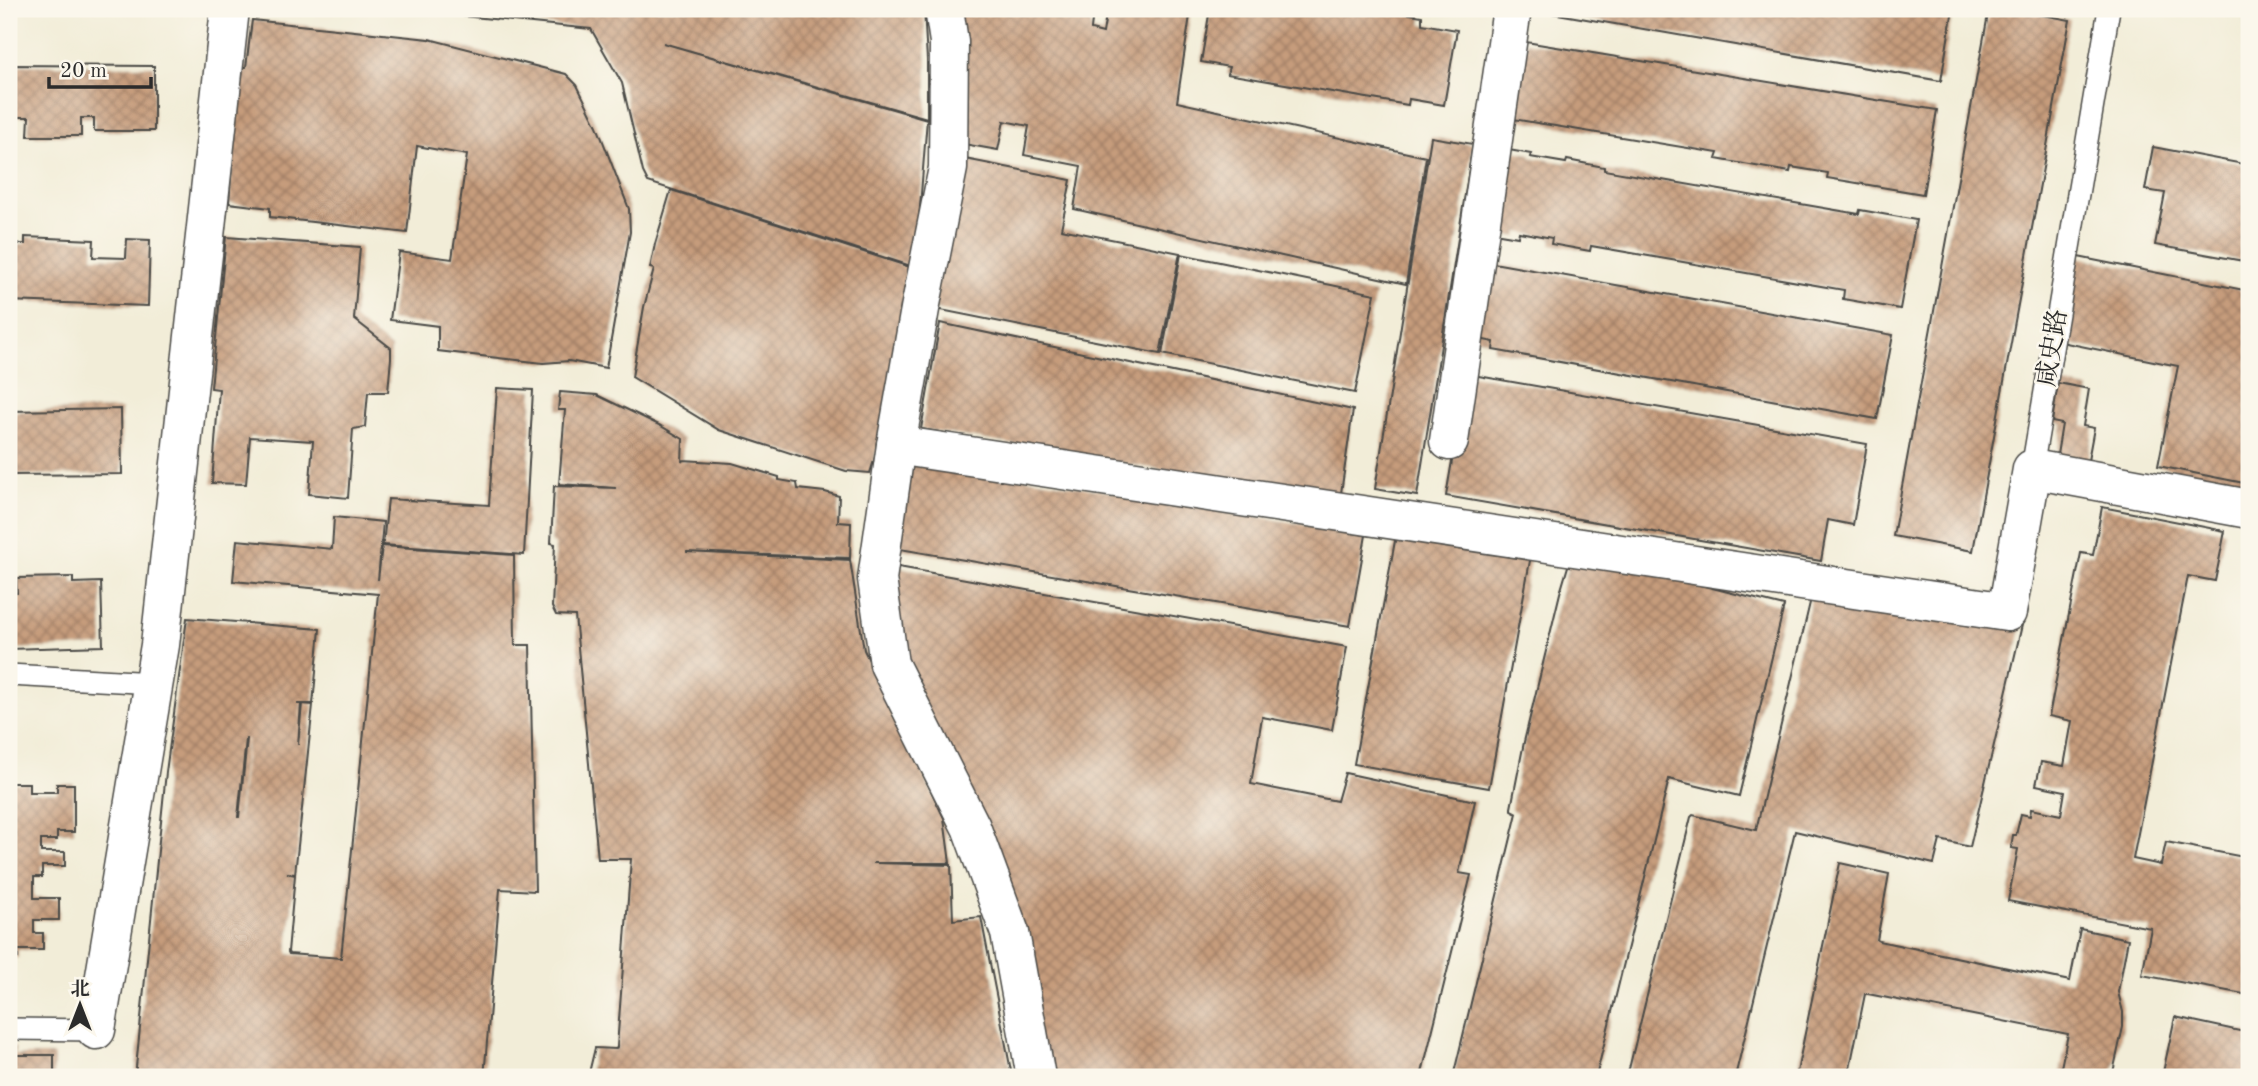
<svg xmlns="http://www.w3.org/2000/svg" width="2258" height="1086" font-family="'Old Standard TT','Noto Serif SC',serif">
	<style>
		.building { fill: url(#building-cross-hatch); fill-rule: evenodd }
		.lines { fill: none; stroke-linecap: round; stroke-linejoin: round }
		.lane-casing { stroke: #494845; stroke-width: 24 }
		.street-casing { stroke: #494845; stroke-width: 41 }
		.lane { stroke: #fff; stroke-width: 21 }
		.street { stroke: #fff; stroke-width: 38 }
		.labels { text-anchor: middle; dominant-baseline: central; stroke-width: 5; stroke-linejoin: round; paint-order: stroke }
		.street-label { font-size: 26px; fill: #2b2b2b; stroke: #fbf7ec }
	</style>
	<defs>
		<pattern id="building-cross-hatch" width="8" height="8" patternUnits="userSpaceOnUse" patternTransform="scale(1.75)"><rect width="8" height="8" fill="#c69c7c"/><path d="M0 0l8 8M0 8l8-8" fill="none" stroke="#a17f66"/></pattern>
	</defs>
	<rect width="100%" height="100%" fill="#fbf7ec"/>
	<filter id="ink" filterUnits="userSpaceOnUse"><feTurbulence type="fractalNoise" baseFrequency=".0143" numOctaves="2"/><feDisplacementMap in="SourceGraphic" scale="14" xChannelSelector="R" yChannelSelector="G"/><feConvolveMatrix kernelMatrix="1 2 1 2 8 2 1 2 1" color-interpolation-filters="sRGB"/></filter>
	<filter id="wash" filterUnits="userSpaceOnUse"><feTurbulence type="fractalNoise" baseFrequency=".00686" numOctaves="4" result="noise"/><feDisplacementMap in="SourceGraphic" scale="28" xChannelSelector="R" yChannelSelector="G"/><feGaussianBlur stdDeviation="1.57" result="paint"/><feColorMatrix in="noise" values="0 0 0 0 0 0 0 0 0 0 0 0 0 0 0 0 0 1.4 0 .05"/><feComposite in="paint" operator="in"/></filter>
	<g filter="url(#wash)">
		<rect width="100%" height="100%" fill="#f2edd8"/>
		<g id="blocks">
			<g class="building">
				<path d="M420,9H452L451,13H445L420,10Z"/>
				<path d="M453,9H924L927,60V118L663,43L927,119L916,256L911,266L648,182L643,172L622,83L591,29L453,15Z"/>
				<path d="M950,9H1093L1091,30L1103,33L1107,9H1191L1177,102L1426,157L1406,284L1074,209L1081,166L1024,155L1029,126L1004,121L998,150L958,143Z"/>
				<path d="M1210,9H1380L1422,16V24L1457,30L1444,105L1409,99L1408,105L1227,74L1229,67L1201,62Z"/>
				<path d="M1529,9H1953L1941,81Z"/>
				<path d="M1989,9H2010L2070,20L1973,551L1893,536Z"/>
				<path d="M252,20L429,39L566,74L577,85L597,126L629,209L630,232L606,368L569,361L543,363L438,351V326L390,320L399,252L452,259L467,155L417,146L407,233L270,217V208L229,203L239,67H246Z"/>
				<path d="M1526,42L1937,110L1923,194L1827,178L1828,173L1791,167L1790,172L1716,159L1718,153L1513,119Z"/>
				<path d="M9,65L154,66V131H94V118H81V136H28L29,117H9Z"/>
				<path d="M1431,137L1473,144L1417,496L1375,489Z"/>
				<path d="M2153,147L2249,165V262L2155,245L2165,193L2145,190Z"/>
				<path d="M1509,150L1531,154L1530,157L1566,163L1567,160L1604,167V170L1859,214L1860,210L1916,220L1900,309L1843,299L1844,290L1591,246L1590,251L1551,244L1552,238L1519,232L1518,237L1494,233Z"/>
				<path d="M960,158L1071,180L1061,229L1180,253L1160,354L931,308Z"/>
				<path d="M671,190L913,268L893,399L870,473L846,471L719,430L632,377L644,307L654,269L650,268L655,244Z"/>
				<path d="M25,237L94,240L93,257L126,258L127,239L150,240L148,306L9,301V255H12V244H25Z"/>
				<path d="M226,237L360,247L354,319L391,348V358L388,392H368L365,427L353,429L348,498L309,494L313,441L250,437L246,484L212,483L219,389L211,388Z"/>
				<path d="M1181,254L1375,294L1355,393L1162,354Z"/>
				<path d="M2078,257L2249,291V484L2158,466L2178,366L2061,342Z"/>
				<path d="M1488,262L1893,335L1877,419L1493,350L1494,342L1474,338Z"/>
				<path d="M940,323L1353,410L1340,500L921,429Z"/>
				<path d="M1467,374L1867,444L1853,525L1828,520L1821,561L1446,496Z"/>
				<path d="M2058,383L2089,389L2083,426L2094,428L2087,466L2056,461L2062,424L2052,422Z"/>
				<path d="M497,388L533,390L524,555L383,545L388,499L489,505Z"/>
				<path d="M560,392L597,395L659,425L683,439L682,462L683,460L732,463L779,477V480L797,483L798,489L825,492L839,496L838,522L851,523L850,558L686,552L850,560L864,650L944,818L950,863H873L951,865L953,920L981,917L1011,1071L1010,1077H588L595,1048L616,1049L617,1047L631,859H598L575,616L556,615L552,607L555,544L551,543L554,486L616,488L559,484L565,410H558Z"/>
				<path d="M121,409L122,474L9,475V411Z"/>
				<path d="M910,458L1366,535L1350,626L894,548Z"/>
				<path d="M2102,507L2225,531L2215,581L2188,576L2133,859L2161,865L2166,842L2249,858V995L2142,975L2151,928L2008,901L2018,849L2011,848L2013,835H2016L2021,814L2030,816L2031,809L2061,815L2065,791L2036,785L2041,762L2064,766L2072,721L2049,716L2081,553L2093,555Z"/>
				<path d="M334,517L383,522L378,580L382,546L514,555L515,645H530L535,891L500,889L484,1077H135L166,772L187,618L320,629L313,704H297H301L298,745L302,704L313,705L295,874L287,873L295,875L288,952L289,954L341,958L378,594L233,581L237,540L332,549ZM246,739H247L239,817H238Z"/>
				<path d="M1397,530L1531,555L1489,788L1354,764Z"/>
				<path d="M1572,553L1784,606L1739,796L1669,779L1596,1077H1453L1517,813L1511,810V808L1524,742L1560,593Z"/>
				<path d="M893,566L1347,647L1332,730L1262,717L1251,784L1337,801L1345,773L1475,801L1459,873L1471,875L1421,1077H1045L902,664Z"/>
				<path d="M73,577V583L101,582L103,646L9,649V593H17L16,578Z"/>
				<path d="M1813,590L1931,604L2022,625L1970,847L1940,840L1934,864L1795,831L1735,1077H1627L1691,817L1693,815L1756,830Z"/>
				<path d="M9,783H29V792H57V784H74V832H57V840H41V852H65V866H42V877H34V898H59V920H34V933H43V950H18V958H9Z"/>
				<path d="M1840,863L1889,874L1877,940L1879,941L2070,981L2080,929L2128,939L2118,992L2123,1012V1027L2112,1077H2059L2068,1034L1868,994H1865L1848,1077H1796Z"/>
				<path d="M2175,1017L2249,1033V1077H2162Z"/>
				<path d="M9,1047H15V1055H54V1077H9Z"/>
			</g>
		</g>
	</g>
	<g filter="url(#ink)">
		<use href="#blocks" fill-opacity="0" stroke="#494845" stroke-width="2"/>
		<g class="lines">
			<g class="lane-casing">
				<g id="lane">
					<path d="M2032,469L2109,9"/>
					<path d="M9,675L154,683"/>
					<path d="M9,1029L96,1030"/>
				</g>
			</g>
			<g class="street-casing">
				<g id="street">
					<path d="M944,9L949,42L948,168L920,309L896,445L877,579L889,664L971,827L1010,933L1036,1077"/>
					<path d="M1449,441L1512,9"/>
					<path d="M896,445L2007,612L2032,469L2249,509"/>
					<path d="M96,1030L160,645L230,9"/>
				</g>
			</g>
			<use href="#lane" class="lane"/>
			<use href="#street" class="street"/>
		</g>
	</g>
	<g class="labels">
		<g class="street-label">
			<text transform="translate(2053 348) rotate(-81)">咸史路</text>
		</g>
	</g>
	<rect width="2258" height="1086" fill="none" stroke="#fbf7ec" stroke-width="35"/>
	<g transform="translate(80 1005)" stroke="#fbf7ec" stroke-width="5" paint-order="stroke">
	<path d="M0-5L12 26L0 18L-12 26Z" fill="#2b2b2b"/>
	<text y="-10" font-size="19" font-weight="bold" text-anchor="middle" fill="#2b2b2b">北</text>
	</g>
	<path d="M49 77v10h102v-10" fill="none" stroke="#2b2b2b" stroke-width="3.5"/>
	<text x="60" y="77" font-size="21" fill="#2b2b2b" stroke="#fbf7ec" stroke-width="5" paint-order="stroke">20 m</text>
</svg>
